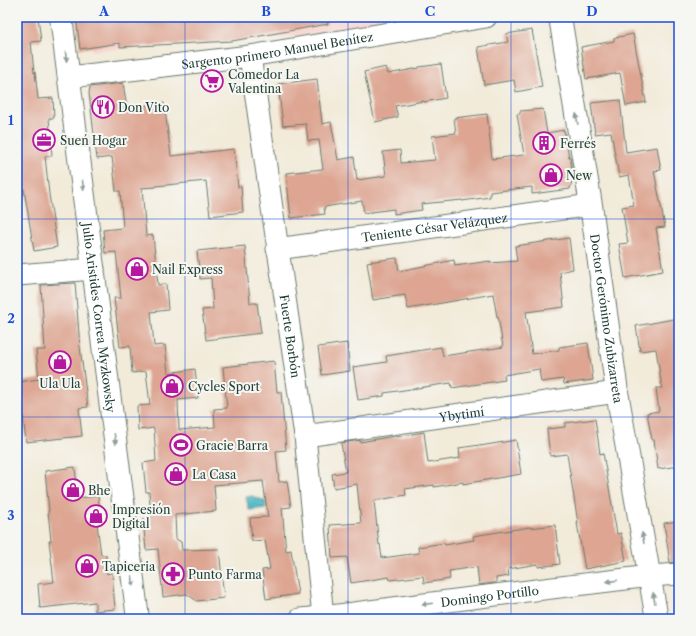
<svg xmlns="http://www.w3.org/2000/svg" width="696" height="636" font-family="'Libre Caslon Text',serif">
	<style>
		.built { fill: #f7d0cb }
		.water { fill: #48b5c4; stroke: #34797c }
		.building { fill: #dda592 }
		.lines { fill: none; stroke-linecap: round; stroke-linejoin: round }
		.minor-casing { stroke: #697a6e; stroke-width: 23 }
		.major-casing { stroke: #697a6e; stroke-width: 24 }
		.minor { stroke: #fff; stroke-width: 21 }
		.major { stroke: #fff; stroke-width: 22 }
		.oneway { fill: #8f9e9a }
		.grid { fill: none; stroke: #1d4ed8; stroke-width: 1; stroke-opacity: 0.55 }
		.labels { text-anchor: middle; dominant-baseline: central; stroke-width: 4; stroke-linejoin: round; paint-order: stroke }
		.street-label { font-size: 12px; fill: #1f3d34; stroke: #f6f6f2 }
		.poi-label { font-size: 12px; fill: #1f3d34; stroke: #f6f6f2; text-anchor: start }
		.neatline { fill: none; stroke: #1d4ed8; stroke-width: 1.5 }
		.grid-label { font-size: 13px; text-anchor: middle; font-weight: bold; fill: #1d4ed8 }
	</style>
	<rect width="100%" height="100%" fill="#f6f6f2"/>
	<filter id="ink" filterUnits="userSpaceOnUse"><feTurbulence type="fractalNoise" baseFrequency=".025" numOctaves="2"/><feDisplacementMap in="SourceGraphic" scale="8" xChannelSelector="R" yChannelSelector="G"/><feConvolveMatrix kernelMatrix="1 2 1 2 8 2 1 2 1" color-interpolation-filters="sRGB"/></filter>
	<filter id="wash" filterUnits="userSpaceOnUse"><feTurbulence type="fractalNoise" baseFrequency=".012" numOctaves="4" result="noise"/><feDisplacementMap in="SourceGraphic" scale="16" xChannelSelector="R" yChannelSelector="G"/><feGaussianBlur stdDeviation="0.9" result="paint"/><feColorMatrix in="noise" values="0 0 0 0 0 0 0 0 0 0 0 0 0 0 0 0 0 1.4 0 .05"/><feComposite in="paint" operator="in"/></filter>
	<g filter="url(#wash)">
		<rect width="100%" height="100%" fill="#f2ebda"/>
		<path class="built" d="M89,17H385L386,29L92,51Z"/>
		<path class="water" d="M252,496L265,501L266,508L249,510L246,497Z"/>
		<g id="blocks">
			<g class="building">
				<path d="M29,17H38L41,41L31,42L34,73L35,72L38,99L53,98L54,118H49L52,156H45L49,194L57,247L34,251L24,189L17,190V18Z"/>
				<path d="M76,17H327L328,24L232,41L120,47V43L80,49Z"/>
				<path d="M532,30L542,87L516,92L514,80L484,85L478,47L508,42L506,34Z"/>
				<path d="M633,34L646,102L626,106L620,73L586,79L581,47L614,41V38Z"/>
				<path d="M441,64L446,98L424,102V101L395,106L398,117L375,122L364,72L386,67L388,74L419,68V67Z"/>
				<path d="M317,79L322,124L331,122L338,160L354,157L357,180L386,176L383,152L400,150L401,163L435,160L432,136L456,133L454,118L487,114L492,159L524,155L517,114H520V111L543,109L547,133L564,130L569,157H570L573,177L570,189L532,194V187L490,192V197L462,201V200L421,204L422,210L394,214V209L364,213L362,201L324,207L325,214L291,218L286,173L323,169L319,140L308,141L306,124L283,126L278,84Z"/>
				<path d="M123,83L127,108L164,103L171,156L234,149L238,187L241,186L243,212L210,216L206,181L156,186V187L142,188L146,236L153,235L158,285L166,284L168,310L151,312L154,346L165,345L168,373L195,369L198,398L178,400L179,430L215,427L214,409L227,408L223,367L274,361L277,392H281L286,450L276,451L279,482L287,481L291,507L282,508L286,551L291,550L298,594L266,599L262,570L270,569L265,540L252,541L250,518L268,517L263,481L214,485L216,511L175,515L176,539L181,542L182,550L219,549L224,598L197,601L187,594L163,597L158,549L146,550L143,519H151L149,492H146L143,463L156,461L154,428L138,430L137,406L150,405L146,371L132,373L130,346L120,347L114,298H121L116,252L105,253L103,230L123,228L120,191H116L112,157L97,159L89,93L90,87Z"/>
				<path d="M620,100L626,152L657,147L661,170L654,171L665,227L656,228L663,271L625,278L619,244L628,243L622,207L634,205L629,175L619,177L611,132L595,134L591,103Z"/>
				<path d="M569,238L573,269L560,272L564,307L526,312L532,354L559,350V347L588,343L593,380L564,384L563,379L541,382L539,369L504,375L505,380L452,388L451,383L384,393V396L358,400L353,367L387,362L386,356L441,347L443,356L503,347L498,316L497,317L493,294L408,309L405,295L373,300L367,262L397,258L399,271L454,260L455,266L490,261V263L517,261L515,246Z"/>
				<path d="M245,246L250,303H257L261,333L206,340L202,310L213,309L211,278L200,279L197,251Z"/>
				<path d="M75,283L80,347L88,407L79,408L82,436L26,442L19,382L39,379L36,350H45L41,285Z"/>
				<path d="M679,318V345H677L679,360V466L658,469L654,440H652L647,413L659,411L656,388H662L656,349L640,351L636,326Z"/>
				<path d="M347,343L350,371L322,375L318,347Z"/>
				<path d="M595,419L600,454L603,453L617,534L621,533L626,561L585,569L577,523H578L567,454L550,456L547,429L565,427V423Z"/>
				<path d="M424,432L428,463L460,458L459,448L480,445V446L516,440L521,474L463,484V482L434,487V485L405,489L406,495L374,501L379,545L380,544L382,558L419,553L418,547L444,543L445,545L474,540L473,536L530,527V528L555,525L560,564L538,567V564L508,569L509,576L496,578V583L479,585L477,567L449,571L450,579L424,583L423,576L390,580L389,577L351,583L347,557L332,558L330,525L361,523L357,484L334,488L332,474L346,472L341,443L360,440V442L395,436L396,437Z"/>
				<path d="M75,467L78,498L98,496L101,524H97L101,555H106L107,574L112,573L115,609L95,611V602L40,608L38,584L54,582L49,541H51L48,511H49L45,471Z"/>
				<path d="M679,521V562L670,563L664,523Z"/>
			</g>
		</g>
	</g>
	<g filter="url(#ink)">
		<use href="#blocks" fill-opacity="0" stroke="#697a6e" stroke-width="1"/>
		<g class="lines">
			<g class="minor-casing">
				<g id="minor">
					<path id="s1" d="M250,56L305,436L323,617"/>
					<path id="s2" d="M69,77L250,56L486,17"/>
					<path id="s3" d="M277,249L591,205"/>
					<path d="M17,275L94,269"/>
					<path id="s4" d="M305,436L617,392"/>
					<path id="s5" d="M300,619L323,617L495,595L650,576L679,574"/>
				</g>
			</g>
			<g class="major-casing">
				<g id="major">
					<path id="s6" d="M61,17L138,619"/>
					<path id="s7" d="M560,17L591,205L617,392L657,619"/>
				</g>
			</g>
			<use href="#minor" class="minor"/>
			<use href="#major" class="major"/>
		</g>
		<defs><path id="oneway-solid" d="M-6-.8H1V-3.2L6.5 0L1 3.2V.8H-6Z"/></defs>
		<g class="oneway">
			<use href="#oneway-solid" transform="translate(66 56) rotate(83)"/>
			<use href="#oneway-solid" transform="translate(577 119) rotate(-99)"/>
			<use href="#oneway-solid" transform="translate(83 185) rotate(83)"/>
			<use href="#oneway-solid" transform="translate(115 439) rotate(83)"/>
			<use href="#oneway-solid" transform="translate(643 538) rotate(-100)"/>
			<use href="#oneway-solid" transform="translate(133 581) rotate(83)"/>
			<use href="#oneway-solid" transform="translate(612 581) rotate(173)"/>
			<use href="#oneway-solid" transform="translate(654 598) rotate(-99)"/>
			<use href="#oneway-solid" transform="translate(427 604) rotate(173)"/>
		</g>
	</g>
	<path class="grid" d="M185,17V619M348,17V619M511,17V619M17,219H679M17,417H679"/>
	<defs>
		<g id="supermarket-ring" transform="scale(1.15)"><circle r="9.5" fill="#f6f6f2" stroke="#b5179e" stroke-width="1.5"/><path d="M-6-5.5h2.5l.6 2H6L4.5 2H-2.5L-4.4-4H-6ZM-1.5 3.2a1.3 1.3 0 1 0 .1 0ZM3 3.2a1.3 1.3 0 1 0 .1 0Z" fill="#b5179e"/></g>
		<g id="restaurant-ring" transform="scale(1.15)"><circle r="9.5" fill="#f6f6f2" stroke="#b5179e" stroke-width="1.5"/><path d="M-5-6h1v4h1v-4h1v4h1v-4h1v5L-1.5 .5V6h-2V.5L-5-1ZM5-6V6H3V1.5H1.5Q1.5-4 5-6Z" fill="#b5179e"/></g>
		<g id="office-ring" transform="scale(1.15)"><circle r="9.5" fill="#f6f6f2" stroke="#b5179e" stroke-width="1.5"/><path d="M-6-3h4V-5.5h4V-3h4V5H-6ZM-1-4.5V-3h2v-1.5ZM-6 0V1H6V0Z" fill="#b5179e"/></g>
		<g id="building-ring" transform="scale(1.15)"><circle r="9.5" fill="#f6f6f2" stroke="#b5179e" stroke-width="1.5"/><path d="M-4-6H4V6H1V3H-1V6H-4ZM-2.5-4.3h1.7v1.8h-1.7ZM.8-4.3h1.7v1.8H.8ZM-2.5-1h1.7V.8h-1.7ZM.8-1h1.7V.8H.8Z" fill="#b5179e"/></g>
		<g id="shop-ring" transform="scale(1.15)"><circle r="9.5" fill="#f6f6f2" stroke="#b5179e" stroke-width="1.5"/><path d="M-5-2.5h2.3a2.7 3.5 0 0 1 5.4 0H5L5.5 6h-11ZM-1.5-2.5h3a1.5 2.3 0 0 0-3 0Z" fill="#b5179e"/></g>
		<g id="stadium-ring" transform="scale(1.15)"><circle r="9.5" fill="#f6f6f2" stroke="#b5179e" stroke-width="1.5"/><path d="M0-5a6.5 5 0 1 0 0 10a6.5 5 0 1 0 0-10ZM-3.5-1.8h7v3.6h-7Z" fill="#b5179e"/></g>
		<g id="pharmacy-ring" transform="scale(1.15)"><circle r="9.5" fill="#f6f6f2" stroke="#b5179e" stroke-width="1.5"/><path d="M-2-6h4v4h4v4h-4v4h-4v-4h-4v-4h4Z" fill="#b5179e"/></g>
	</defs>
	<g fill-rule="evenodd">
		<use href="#supermarket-ring" x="212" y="81"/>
		<use href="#restaurant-ring" x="103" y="107"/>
		<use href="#office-ring" x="44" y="140"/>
		<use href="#building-ring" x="544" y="143"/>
		<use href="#shop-ring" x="551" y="175"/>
		<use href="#shop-ring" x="137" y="269"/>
		<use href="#shop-ring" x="60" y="362"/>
		<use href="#shop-ring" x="172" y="386"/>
		<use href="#stadium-ring" x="181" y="445"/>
		<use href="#shop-ring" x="176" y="474"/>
		<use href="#shop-ring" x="73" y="490"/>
		<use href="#shop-ring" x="96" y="516"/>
		<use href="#shop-ring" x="87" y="566"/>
		<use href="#pharmacy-ring" x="173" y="574"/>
	</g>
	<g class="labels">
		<g class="street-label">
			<text stroke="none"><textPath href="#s2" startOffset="210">Sargento primero Manuel Benítez</textPath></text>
			<text stroke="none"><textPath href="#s3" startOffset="159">Teniente César Velázquez</textPath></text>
			<text stroke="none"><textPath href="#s6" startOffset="303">Julio Aristides Correa Myzkowsky</textPath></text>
			<text stroke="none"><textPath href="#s7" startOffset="305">Doctor Gerónimo Zubizarreta</textPath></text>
			<text stroke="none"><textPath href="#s1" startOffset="283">Fuerte Borbón</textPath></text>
			<text stroke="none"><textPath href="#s4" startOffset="158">Ybytimí</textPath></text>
			<text stroke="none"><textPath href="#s5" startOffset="191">Domingo Portillo</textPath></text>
		</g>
		<g class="poi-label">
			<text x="228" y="74">Comedor La<tspan x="228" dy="14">Valentina</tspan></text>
			<text x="118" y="107">Don Vito</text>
			<text x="60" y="140">Sueń Hogar</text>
			<text x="560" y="143">Ferrés</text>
			<text x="566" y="175">New</text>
			<text x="152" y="269">Nail Express</text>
			<text x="60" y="383" text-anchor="middle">Ula Ula</text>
			<text x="188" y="386">Cycles Sport</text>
			<text x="196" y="445">Gracie Barra</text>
			<text x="192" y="474">La Casa</text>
			<text x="88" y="490">Bhe</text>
			<text x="112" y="509">Impresión<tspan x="112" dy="14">Digital</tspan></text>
			<text x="102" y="566">Tapiceria</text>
			<text x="188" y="574">Punto Farma</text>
		</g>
	</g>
	<rect width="696" height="636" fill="none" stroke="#f6f6f2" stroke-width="44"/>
	<rect x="22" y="22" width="652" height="592" class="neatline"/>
	<g class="grid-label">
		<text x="104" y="16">A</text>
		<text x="266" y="16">B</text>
		<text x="430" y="16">C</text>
		<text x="592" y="16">D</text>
		<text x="11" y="125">1</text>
		<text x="11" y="323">2</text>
		<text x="11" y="520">3</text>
	</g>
</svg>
